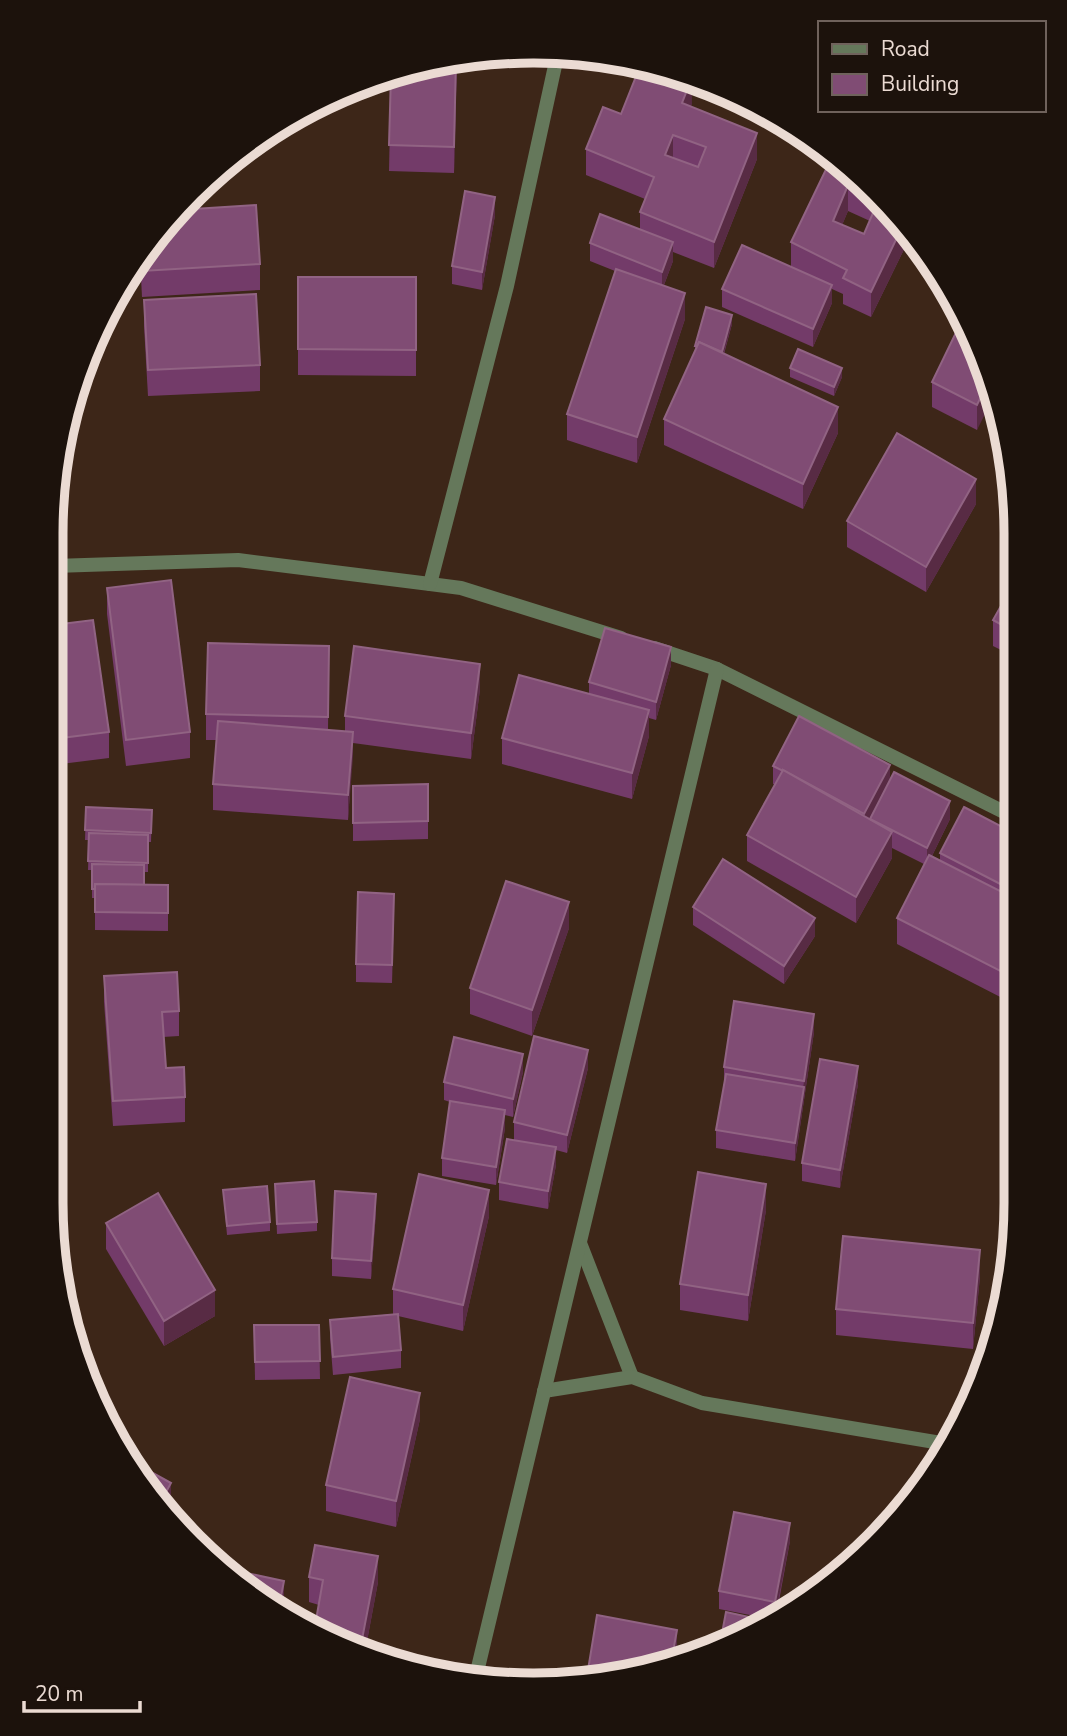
<svg xmlns="http://www.w3.org/2000/svg" width="1067" height="1736" font-family="'Nunito Sans',sans-serif">
	<style>
		.lines { fill: none; stroke-linecap: round; stroke-linejoin: round }
		.minor { stroke: #65785b; stroke-width: 14 }
		.wall { fill: #733b69; fill-rule: evenodd }
		.shaded-wall { fill: #582b44 }
		.building { fill: #804c74; stroke: #916383; stroke-width: 2; fill-rule: evenodd }
		.rim { fill: none; stroke: #ebdbd3; stroke-width: 9 }
	</style>
	<rect width="100%" height="100%" fill="#3d2618"/>
	<g class="lines">
		<g class="minor">
			<path d="M54,566L238,560L430,584L461,588L621,638"/>
			<path d="M430,584L507,286L558,52"/>
			<path d="M654,648L717,669L1014,817"/>
			<path d="M580,1243L632,1377"/>
			<path d="M544,1391L632,1377L702,1403L947,1444"/>
			<path d="M476,1676L717,669"/>
		</g>
	</g>
	<g class="wall">
		<path d="M457,58L454,173L389,171L391,74Z"/>
		<path d="M692,80L691,107L757,159L714,268L673,252V261L664,285L685,319L637,463L567,440V414L615,271L590,261V243L640,229V212L645,199L586,175V149L621,114Z"/>
		<path d="M833,155L897,216L911,235L871,317L843,304V294L832,289V303L813,347L722,307V289L791,266V242ZM848,211L870,221L864,234L842,225Z"/>
		<path d="M495,215L482,290L452,284V266Z"/>
		<path d="M150,240L260,264V290L142,297L140,258Z"/>
		<path d="M298,277H416V376L298,375Z"/>
		<path d="M144,300L260,365V391L148,396L144,326Z"/>
		<path d="M732,324L724,354L838,433L803,509L664,445V419L695,351V346Z"/>
		<path d="M790,368L842,377L834,396L790,377Z"/>
		<path d="M991,379L977,430L932,407V382Z"/>
		<path d="M976,504L926,592L847,547V521Z"/>
		<path d="M1015,581V657L993,646V620Z"/>
		<path d="M107,588L190,732V758L126,766L107,614Z"/>
		<path d="M54,625L109,732V758L53,765Z"/>
		<path d="M329,646L328,730L345,731V716L480,689L471,759L353,743L348,820L213,810V784L216,740H206V714Z"/>
		<path d="M671,665L656,720L649,718V736L632,799L502,764V738L589,694V682Z"/>
		<path d="M773,766L890,780L950,819L932,856L940,860V853L1014,833L1012,1003L897,944V918L924,864L892,848V858L856,923L747,861V835L775,785L773,784Z"/>
		<path d="M428,784V839L353,841V786Z"/>
		<path d="M86,807L152,810L151,842H148V872H144V885H168V931L95,930V898H92V870H88L89,840H85Z"/>
		<path d="M693,907L815,936L784,984L693,925Z"/>
		<path d="M394,912L392,983L356,982V964Z"/>
		<path d="M569,928L532,1036L470,1014V988Z"/>
		<path d="M104,976L179,1011V1036L163,1037L166,1068L185,1097V1122L113,1126L104,1002Z"/>
		<path d="M814,1032L795,1161L716,1148V1130L724,1085V1067Z"/>
		<path d="M588,1068L567,1153L556,1150V1165L548,1209L499,1200V1182L514,1140V1122Z"/>
		<path d="M523,1072L513,1117L505,1115V1128L496,1185L442,1176V1158L450,1102L444,1100V1082Z"/>
		<path d="M858,1084L840,1188L802,1181V1163Z"/>
		<path d="M275,1184L317,1222V1231L277,1234Z"/>
		<path d="M223,1190L270,1222V1231L227,1235Z"/>
		<path d="M1012,1192V1265L1011,1269H1000V1251Z"/>
		<path d="M766,1210L748,1321L680,1310V1284Z"/>
		<path d="M376,1212L371,1279L332,1276V1258Z"/>
		<path d="M489,1216L463,1331L398,1316L401,1350V1368L333,1375L330,1338V1320L393,1314V1289Z"/>
		<path d="M106,1223L215,1316L164,1346L106,1249Z"/>
		<path d="M980,1276L973,1349L836,1335V1309Z"/>
		<path d="M254,1325H319L320,1379L255,1380Z"/>
		<path d="M420,1419L396,1527L326,1511V1485Z"/>
		<path d="M790,1541L776,1617L771,1619L719,1609V1591Z"/>
		<path d="M309,1577L378,1582L365,1652L315,1626L319,1605L309,1602Z"/>
	</g>
	<g class="shaded-wall">
		<path d="M456,58H457L454,173V147Z"/>
		<path d="M691,80L692,104L682,129V103Z"/>
		<path d="M757,133V159L714,268V242Z"/>
		<path d="M673,135V160L665,155Z"/>
		<path d="M848,185V211L833,247V221Z"/>
		<path d="M495,197V215L482,290V272Z"/>
		<path d="M903,225L911,235L871,317V292Z"/>
		<path d="M673,242V261L662,290V272Z"/>
		<path d="M832,285V303L813,347V329Z"/>
		<path d="M685,293V319L637,463V437Z"/>
		<path d="M732,315V324L721,363V353Z"/>
		<path d="M842,368V377L834,396V387Z"/>
		<path d="M990,378L994,396L977,430V405Z"/>
		<path d="M838,407V433L803,509V484Z"/>
		<path d="M976,479V504L926,592V567Z"/>
		<path d="M671,647V665L656,720V702Z"/>
		<path d="M480,664V689L471,759V733Z"/>
		<path d="M649,710V736L632,799V773Z"/>
		<path d="M353,732V757L348,820V795Z"/>
		<path d="M890,765V783L864,832V814Z"/>
		<path d="M950,801V819L927,866V848Z"/>
		<path d="M892,832V858L856,923V897Z"/>
		<path d="M569,902V928L532,1036V1010Z"/>
		<path d="M815,918V936L784,984V966Z"/>
		<path d="M1013,976V1002L1012,1003V977Z"/>
		<path d="M814,1014V1032L795,1161V1143Z"/>
		<path d="M588,1050V1068L567,1153V1135Z"/>
		<path d="M523,1054V1072L513,1117V1099Z"/>
		<path d="M858,1066V1084L840,1188V1170Z"/>
		<path d="M505,1110V1128L496,1185V1167Z"/>
		<path d="M556,1147V1165L548,1209V1191Z"/>
		<path d="M766,1184V1210L748,1321V1295Z"/>
		<path d="M489,1190V1216L463,1331V1305Z"/>
		<path d="M376,1194V1212L371,1279V1261Z"/>
		<path d="M980,1250V1276L973,1349V1323Z"/>
		<path d="M215,1290V1316L164,1346V1321Z"/>
		<path d="M420,1393V1419L396,1527V1501Z"/>
		<path d="M171,1483V1509L168,1514L159,1505Z"/>
		<path d="M790,1523V1541L775,1617V1602Z"/>
		<path d="M378,1556V1582L365,1652L360,1650Z"/>
		<path d="M284,1581V1599L283,1608L279,1607Z"/>
		<path d="M677,1630V1656L676,1662L671,1663Z"/>
	</g>
	<g class="building">
		<path d="M456,58L454,147L389,145L391,74Z"/>
		<path d="M641,64L658,67L691,80L682,103L757,133L714,242L640,212L654,177L586,149L603,107L621,114ZM673,135L706,147L698,167L665,155Z"/>
		<path d="M833,155L879,199L848,185L833,221L864,234L879,199L897,216L903,225L871,292L843,278L847,270L791,242Z"/>
		<path d="M465,191L495,197L482,272L452,266Z"/>
		<path d="M256,205L260,264L142,271L141,255L150,240L178,210Z"/>
		<path d="M600,214L673,242L662,272L590,243Z"/>
		<path d="M742,245L832,285L813,329L722,289Z"/>
		<path d="M616,269L685,293L637,437L567,414Z"/>
		<path d="M298,277H416V350L298,349Z"/>
		<path d="M256,294L260,365L148,370L144,300Z"/>
		<path d="M706,307L732,315L722,352L699,342L697,346H695Z"/>
		<path d="M963,318L990,378L977,405L932,382Z"/>
		<path d="M699,342L838,407L803,484L664,419Z"/>
		<path d="M798,349L842,368L834,387L790,368Z"/>
		<path d="M897,433L976,479L926,567L847,521Z"/>
		<path d="M171,580L190,732L126,740L107,588Z"/>
		<path d="M1015,581V632L993,620Z"/>
		<path d="M93,620L109,732L53,739L54,625Z"/>
		<path d="M605,628L671,647L656,702L589,682Z"/>
		<path d="M208,643L329,646L328,717L206,714Z"/>
		<path d="M354,646L480,664L471,733L345,716Z"/>
		<path d="M519,675L649,710L632,773L502,738Z"/>
		<path d="M799,716L890,765L864,814L783,770V771L773,766Z"/>
		<path d="M218,721L353,732L348,795L213,784Z"/>
		<path d="M783,770L892,832L856,897L747,835Z"/>
		<path d="M894,772L950,801L927,848L870,819Z"/>
		<path d="M428,784V821L353,823V786Z"/>
		<path d="M86,807L152,810L151,833L85,830Z"/>
		<path d="M964,807L1014,833V891L940,853Z"/>
		<path d="M89,833L148,835V863L88,861Z"/>
		<path d="M929,855L1014,898L1012,977L897,918Z"/>
		<path d="M723,859L815,918L784,966L693,907Z"/>
		<path d="M92,864L144,865V885L95,884V889H92Z"/>
		<path d="M506,881L569,902L532,1010L470,988Z"/>
		<path d="M95,884L168,885V913L95,912Z"/>
		<path d="M358,892L394,894L392,965L356,964Z"/>
		<path d="M177,972L179,1011L162,1012L166,1068L184,1067L185,1097L113,1101L104,976Z"/>
		<path d="M734,1001L814,1014L804,1081L724,1067Z"/>
		<path d="M534,1036L588,1050L567,1135L514,1122Z"/>
		<path d="M454,1037L523,1054L513,1099L444,1082Z"/>
		<path d="M820,1059L858,1066L840,1170L802,1163Z"/>
		<path d="M726,1074L804,1087L795,1143L716,1130Z"/>
		<path d="M450,1101L505,1110L496,1167L442,1158Z"/>
		<path d="M507,1139L556,1147L548,1191L499,1182Z"/>
		<path d="M698,1172L766,1184L748,1295L680,1284Z"/>
		<path d="M419,1174L489,1190L463,1305L393,1289Z"/>
		<path d="M314,1181L317,1222L277,1224L275,1184Z"/>
		<path d="M267,1186L270,1222L227,1226L223,1190Z"/>
		<path d="M335,1191L376,1194L371,1261L332,1258Z"/>
		<path d="M1003,1192H1012V1251H1000Z"/>
		<path d="M158,1193L215,1290L164,1321L106,1223Z"/>
		<path d="M843,1236L980,1250L973,1323L836,1309Z"/>
		<path d="M398,1314L401,1350L333,1357L330,1320Z"/>
		<path d="M254,1325H319L320,1361L255,1362Z"/>
		<path d="M350,1377L420,1393L396,1501L326,1485Z"/>
		<path d="M131,1461L171,1483L159,1505L150,1496Z"/>
		<path d="M901,1499L911,1502L897,1515Z"/>
		<path d="M734,1512L790,1523L775,1602L719,1591Z"/>
		<path d="M315,1545L378,1556L360,1650L315,1626L323,1580L309,1577Z"/>
		<path d="M251,1574L284,1581L279,1607L248,1590Z"/>
		<path d="M726,1612L767,1621L720,1644Z"/>
		<path d="M597,1615L677,1630L671,1663L587,1676Z"/>
	</g>
	<path d="M0 0H1067V1736H0ZM533 63H534A470 470 0 0 1 1004 533V1203A470 470 0 0 1 534 1673H533A470 470 0 0 1 63 1203V533A470 470 0 0 1 533 63Z" fill="#1c120c" fill-rule="evenodd"/>
	<path class="rim" d="M533 63H534A470 470 0 0 1 1004 533V1203A470 470 0 0 1 534 1673H533A470 470 0 0 1 63 1203V533A470 470 0 0 1 533 63Z"/>
	<rect x="818" y="21" width="228" height="91" fill="#1c120c" stroke="#6f625c" stroke-width="2"/>
	<rect x="832" y="44" width="35" height="10" fill="#65785b" stroke="#6f625c" stroke-width="2"/>
	<text x="881" y="56" font-size="21" fill="#ebdbd3">Road</text>
	<rect x="832" y="74" width="35" height="21" fill="#804c74" stroke="#6f625c" stroke-width="2"/>
	<text x="881" y="91" font-size="21" fill="#ebdbd3">Building</text>
	<path d="M24 1701v10h116v-10" fill="none" stroke="#ebdbd3" stroke-width="3.5"/>
	<text x="35" y="1701" font-size="21" fill="#ebdbd3" stroke="#1c120c" stroke-width="5" paint-order="stroke">20 m</text>
</svg>
